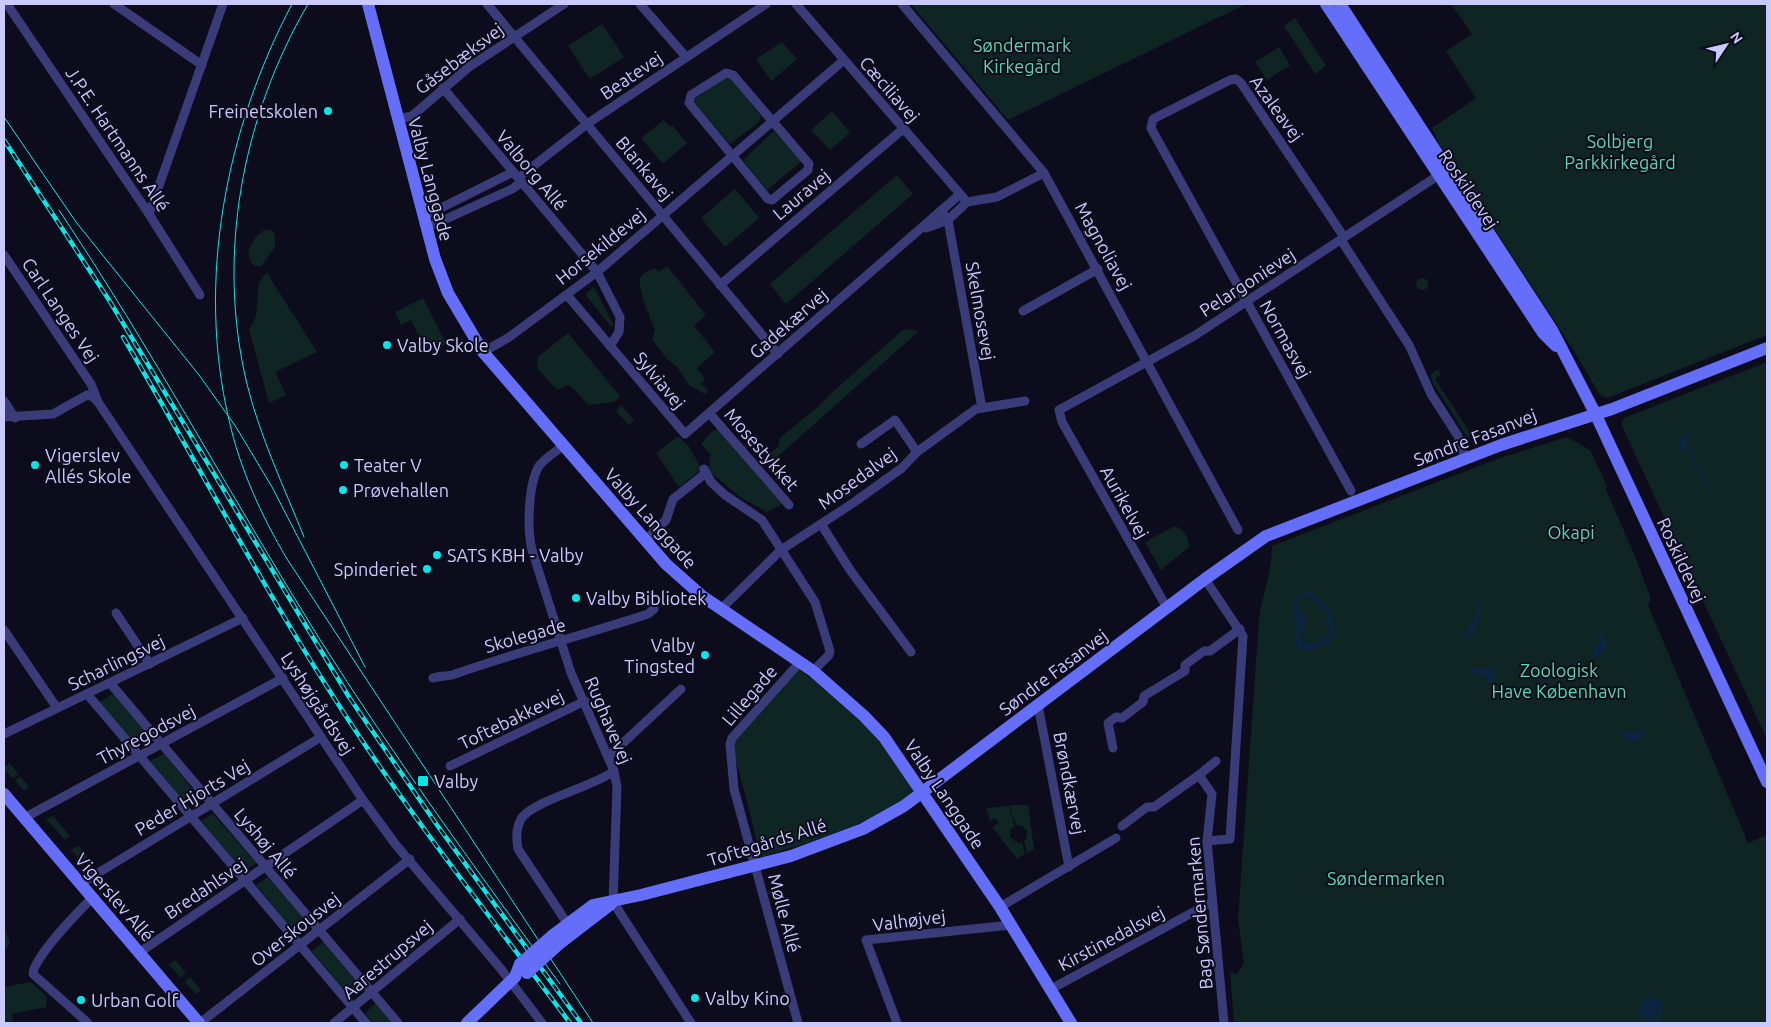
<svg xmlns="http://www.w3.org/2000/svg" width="1771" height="1027" font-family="Ubuntu,sans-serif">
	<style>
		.green { fill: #0f2523 }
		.water { fill: #0d243e; fill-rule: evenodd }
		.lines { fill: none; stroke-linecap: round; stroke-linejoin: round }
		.stream { stroke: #0d243e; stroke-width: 2.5 }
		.street { stroke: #393c79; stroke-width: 9 }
		.secondary { stroke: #646ef8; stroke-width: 12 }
		.tram { stroke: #0ae6e8; stroke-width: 1 }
		.rail-casing { stroke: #0ae6e8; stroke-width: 4.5 }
		.rail { stroke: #0d0c1c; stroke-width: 2.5; stroke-dasharray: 8; stroke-linecap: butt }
		.secondary-bridge { stroke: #646ef8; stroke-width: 12 }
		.poi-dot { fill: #0ae6e8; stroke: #0d0c1c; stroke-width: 2 }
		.labels { text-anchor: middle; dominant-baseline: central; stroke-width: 4; stroke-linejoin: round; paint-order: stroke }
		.park-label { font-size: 18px; fill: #5ad8ad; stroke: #0d0c1c }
		.street-label { font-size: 18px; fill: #cac9fd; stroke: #0d0c1c }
		.poi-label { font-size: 18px; fill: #cac9fd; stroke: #0d0c1c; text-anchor: start }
	</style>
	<rect width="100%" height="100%" fill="#0d0c1c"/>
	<g class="green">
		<path d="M911,4H1246L1008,120Z"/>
		<path d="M1451,4H1767V335L1607,398L1600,395L1574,351L1441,147L1432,128L1476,98L1446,51L1472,34Z"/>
		<path d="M1295,18L1326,66L1315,74L1284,26Z"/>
		<path d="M602,24L624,57L590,79L568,46Z"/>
		<path d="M782,42L797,59L771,81L756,59Z"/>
		<path d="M1279,47L1290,65L1267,80L1255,62Z"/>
		<path d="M727,78L731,80L761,116L759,122L730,144L693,101L722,79Z"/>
		<path d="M832,111L850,133L830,150L811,130Z"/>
		<path d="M664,120L670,127L672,125L687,143L663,164L641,138Z"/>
		<path d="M774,131L802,161L767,190L743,160Z"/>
		<path d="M897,175L913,194L786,304L770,284Z"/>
		<path d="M735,189L759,218L725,247L701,218Z"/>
		<path d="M264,230H271L275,234V247L261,266H255C241,256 253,237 264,230Z"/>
		<path d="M667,266L706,315L694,326L715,352L697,368L705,379L701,383L708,391L705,394L690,386L677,367L667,359L652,339L655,330L643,300L639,279L644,273L655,268L659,272Z"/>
		<path d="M267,273L317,352L275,372L286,395L269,403L249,329C252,324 255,320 256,314C260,300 253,282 267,273Z"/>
		<circle cx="1422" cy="284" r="6"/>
		<path d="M594,287L613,324L611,327L585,294Z"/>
		<path d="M423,298L446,344L427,353L411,320L401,325L395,312Z"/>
		<path d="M904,329L919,331L767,466L762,460L779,446L780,438C791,428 821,406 828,396Z"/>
		<path d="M568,333L620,396L614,402L588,405L572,387L568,385L557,390L537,368L538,357Z"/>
		<path d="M1767,362V739L1621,424L1624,418Z"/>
		<path d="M1439,369L1440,375L1435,379L1471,434L1467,437L1433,383L1430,375Z"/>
		<path d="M621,405L634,420L629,425L616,411Z"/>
		<path d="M718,429L782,504L767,512L740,497L709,471L710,454L701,444L711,432Z"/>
		<path d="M678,436L689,447L702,469L679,487L656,453Z"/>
		<path d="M1567,437L1590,450L1607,486L1606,490L1635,556L1651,599L1648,605L1748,843L1767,835V1023H1234L1230,972L1237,974L1244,963L1238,919L1259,620C1262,595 1272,572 1272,546L1497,459Z"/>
		<path d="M1175,526C1183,529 1189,538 1189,547L1161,570L1145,542Z"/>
		<path d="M797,668L831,693L879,738L914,787C901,816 792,848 761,857L732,744Z"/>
		<path d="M115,693L149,735L135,744L99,702Z"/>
		<path d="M164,754L198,796L185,804L150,761Z"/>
		<path d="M9,763L19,774L13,779L4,768Z"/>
		<path d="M20,776L29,786L24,791L15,780Z"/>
		<path d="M1011,805H1028L1034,849L1027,853L1024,841L1027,837V831L1022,826L1017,825L1011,813Z"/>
		<path d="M1009,806L1015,826L1010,830V837L1016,842L1022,843L1025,854L1017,859L992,827L999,823L995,818L990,821L986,808Z"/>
		<path d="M213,814L256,863L243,872L201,821Z"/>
		<path d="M53,816L70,836L65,840L46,819Z"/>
		<path d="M78,845L88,856L81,861L71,850Z"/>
		<path d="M268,877L309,925L297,935L256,885Z"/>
		<path d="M112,887L123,899L118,904L107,891Z"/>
		<path d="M4,926L10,943L4,952Z"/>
		<path d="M324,941L363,987L350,997L312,951Z"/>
		<path d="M175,960L186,973L181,978L169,965Z"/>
		<path d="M190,977L201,990L196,994L185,982Z"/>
		<path d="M31,982L47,997L46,1007L12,1014L13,1021L4,1022V987Z"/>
		<path d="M376,1003L394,1023H373L365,1013Z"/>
	</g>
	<g class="water">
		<path d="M1687,432L1689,438L1686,443L1692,448L1690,450L1687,447L1682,453L1678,443L1682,435Z"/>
		<path d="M1307,591C1317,593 1318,603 1328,606C1333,616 1335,627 1334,637C1325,646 1309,657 1297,646C1294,637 1296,630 1295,621C1294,608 1289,595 1307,591ZM1302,596L1309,597L1327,612L1326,625L1331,631L1320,641L1307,644L1299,637L1304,628L1305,618L1296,602Z"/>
		<path d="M1479,592C1485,606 1478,634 1464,642L1465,632L1477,612Z"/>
		<path d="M1608,627L1602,634L1607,640L1608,649L1601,652L1602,656L1598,658H1595L1592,652L1594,647L1601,642L1598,633Z"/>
		<path d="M1475,667L1492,669L1496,674V680L1491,684L1483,675L1478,678L1472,671Z"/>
		<path d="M1554,671L1555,674L1546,681L1539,680L1531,674H1543Z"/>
		<path d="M1644,727L1643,737L1637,742L1627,740L1621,733L1622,731L1634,733Z"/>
		<circle cx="1651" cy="1009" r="12"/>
	</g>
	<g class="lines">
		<path class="stream" d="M1691,449C1695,454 1693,458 1695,464C1699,474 1708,481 1712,491"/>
		<g class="street">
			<path d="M7,4L149,214L200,295"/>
			<path d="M114,4L202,65"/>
			<path d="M487,4L778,354"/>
			<path d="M640,4L686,57"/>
			<path d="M796,4L967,202"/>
			<path d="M902,4L1044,173L1238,530"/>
			<path d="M726,73L733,75L809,164L808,170L772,200L768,199L689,103L691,95Z"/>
			<path d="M443,88L597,272L620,317L619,332L610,346"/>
			<path d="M398,119L412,116L469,67L564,4"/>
			<path d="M518,178L587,124L766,4"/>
			<path d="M967,202L997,197L1044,173"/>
			<path d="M941,211L948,220L982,408"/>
			<path d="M149,214L223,4"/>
			<path d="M423,217L513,172"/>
			<path d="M426,228L512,189L522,182"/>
			<path d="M926,228L948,220L967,202"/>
			<path d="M1344,237L1241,83L1236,79L1230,80L1153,119L1151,128L1351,491"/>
			<path d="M1341,240L1409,345L1431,394L1458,436L1465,458"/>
			<path d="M4,255L91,384L98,402L363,800L396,845L501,969L542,1023"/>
			<path d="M720,285L903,129"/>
			<path d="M567,295L685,434L959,195"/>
			<path d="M1023,311L1098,269"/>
			<path d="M483,352L508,338L597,272L844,60"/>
			<path d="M4,401L15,418"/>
			<path d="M710,414L789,505"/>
			<path d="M4,417L53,414L87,395L93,397L98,402"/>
			<path d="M861,444L895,420L917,452"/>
			<path d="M563,446C555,452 545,458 539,466C528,484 527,530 532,550L571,673L614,771L617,787L613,902L691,1023"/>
			<path d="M704,469L711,482L725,495L762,520L815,602L830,651L829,655L813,671"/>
			<path d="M821,524L850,570L911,652"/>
			<path d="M645,541L666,520L673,499L706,473"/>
			<path d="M1205,579L1243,636L1230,839L1207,841"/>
			<path d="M1167,608L1062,422L1059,410L1194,336L1442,173"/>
			<path d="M721,609L781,550L853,503L902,468L917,452L976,409L1025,401"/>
			<path d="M116,613L150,664"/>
			<path d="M4,630L57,708"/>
			<path d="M433,678C442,675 449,677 455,674C518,652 584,635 648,614L654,609"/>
			<path d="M110,683L398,1023"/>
			<path d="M87,694L366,1023"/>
			<path d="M1038,705L1069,867"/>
			<path d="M4,734L243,618"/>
			<path d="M1113,748L1108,723L1116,717L1122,718L1143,702L1144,696L1185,671V665L1204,651H1210L1240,629"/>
			<path d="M609,756L681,689"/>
			<path d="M1216,761L1199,775L1212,794L1207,841L1224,1023"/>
			<path d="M450,766L585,701"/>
			<path d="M24,818L283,678"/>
			<path d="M1122,826L1147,807H1154L1199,775"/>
			<path d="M80,884L321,737"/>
			<path d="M1000,907L1116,838"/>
			<path d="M567,923L518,849C516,839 516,828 521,819C532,801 595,786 614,771"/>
			<path d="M140,952L363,800"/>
			<path d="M1051,989L1212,902"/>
			<path d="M88,1023L33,974C34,957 79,911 92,898"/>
			<path d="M200,1023L410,859"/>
			<path d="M334,1023L460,919"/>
			<path d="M798,1023L734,789L730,744L732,738L800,662"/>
			<path d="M897,1023L866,940L1011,925"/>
		</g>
		<g class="secondary">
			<path d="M368,4L435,259L448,293L483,352L666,564L702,596L813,671L864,716L884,737L1000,907L1071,1023"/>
			<path d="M1326,4L1543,333L1556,346"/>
			<path d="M1340,4L1552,330L1595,413L1767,782"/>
			<path d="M4,794L199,1023"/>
			<path d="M553,935L593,905L641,895L791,856L863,829L904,806L1205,579L1266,536L1501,445L1612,409L1767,348"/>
			<path d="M559,944L611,904"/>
			<path d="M467,1023L515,977L520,964"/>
		</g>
		<g class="tram">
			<path d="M292,4C226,129 196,280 229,420C240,469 261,515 287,559L593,1023"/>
			<path d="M4,117L76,222L199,375L236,427L272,487L365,667"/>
			<path d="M59,210C152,349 231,497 319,638C394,757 477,871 560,984"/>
			<path d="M304,537C284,487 260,437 247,384C216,256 242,117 308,4"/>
		</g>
		<g class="rail-casing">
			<g id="rail">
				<path d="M4,140L109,300L349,697L437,825L581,1023"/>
				<path d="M123,337C196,460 262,587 340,707C411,817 492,919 570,1023"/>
			</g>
		</g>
		<use href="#rail" class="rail"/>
		<g class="secondary-bridge">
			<path d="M520,964L553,935"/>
			<path d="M527,973L559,944"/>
		</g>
	</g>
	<g class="poi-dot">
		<circle cx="328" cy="111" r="5"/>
		<circle cx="387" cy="345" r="5"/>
		<circle cx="35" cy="465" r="5"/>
		<circle cx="344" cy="465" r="5"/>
		<circle cx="343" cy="490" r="5"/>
		<circle cx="437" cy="555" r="5"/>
		<circle cx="427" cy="569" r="5"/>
		<circle cx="576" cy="598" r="5"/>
		<circle cx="705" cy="655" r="5"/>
		<rect x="417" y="775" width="12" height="12" rx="2.5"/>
		<circle cx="695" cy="998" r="5"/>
		<circle cx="81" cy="1000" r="5"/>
	</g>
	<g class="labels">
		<g class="park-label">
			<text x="1022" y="45">Søndermark<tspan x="1022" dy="21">Kirkegård</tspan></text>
			<text x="1620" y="141">Solbjerg<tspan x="1620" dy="21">Parkkirkegård</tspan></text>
			<text x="1571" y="532">Okapi</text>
			<text x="1559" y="670">Zoologisk<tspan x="1559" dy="21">Have København</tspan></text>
			<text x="1386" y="878">Søndermarken</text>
		</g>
		<g class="street-label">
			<text transform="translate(459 58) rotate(-37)">Gåsebæksvej</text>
			<text transform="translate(631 75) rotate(-34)">Beatevej</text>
			<text transform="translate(890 89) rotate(49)">Cæciliavej</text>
			<text transform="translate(1277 108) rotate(54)">Azaleavej</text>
			<text transform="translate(118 139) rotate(56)">J.P.E. Hartmanns Allé</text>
			<text transform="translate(645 168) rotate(50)">Blankavej</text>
			<text transform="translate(532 170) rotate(50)">Valborg Allé</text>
			<text transform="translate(431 179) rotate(75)">Valby Langgade</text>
			<text transform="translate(1469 189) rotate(56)">Roskildevej</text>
			<text transform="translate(801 194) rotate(-40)">Lauravej</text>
			<text transform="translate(600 246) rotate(-39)">Horsekildevej</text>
			<text transform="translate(1104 246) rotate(61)">Magnoliavej</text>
			<text transform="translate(1247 282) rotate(-33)">Pelargonievej</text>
			<text transform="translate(61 310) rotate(56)">Carl Langes Vej</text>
			<text transform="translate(981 311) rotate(80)">Skelmosevej</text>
			<text transform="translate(788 323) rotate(-41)">Gadekærvej</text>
			<text transform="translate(1286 339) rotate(61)">Normasvej</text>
			<text transform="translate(660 380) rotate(50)">Sylviavej</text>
			<text transform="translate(1475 437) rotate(-21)">Søndre Fasanvej</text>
			<text transform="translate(762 449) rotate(49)">Mosestykket</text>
			<text transform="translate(857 478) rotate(-36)">Mosedalvej</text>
			<text transform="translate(1125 502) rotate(61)">Aurikelvej</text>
			<text transform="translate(651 518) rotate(48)">Valby Langgade</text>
			<text transform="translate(1682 560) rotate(65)">Roskildevej</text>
			<text transform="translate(525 635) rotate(-16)">Skolegade</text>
			<text transform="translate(116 662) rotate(-26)">Scharlingsvej</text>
			<text transform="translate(1053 672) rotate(-37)">Søndre Fasanvej</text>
			<text transform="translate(749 695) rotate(-49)">Lillegade</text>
			<text transform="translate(318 703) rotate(57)">Lyshøjgårdsvej</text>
			<text transform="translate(511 719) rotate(-26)">Toftebakkevej</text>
			<text transform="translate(609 720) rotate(67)">Rughavevej</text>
			<text transform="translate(146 734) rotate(-28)">Thyregodsvej</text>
			<text transform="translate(1070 783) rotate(79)">Brøndkærvej</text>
			<text transform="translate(945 794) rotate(56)">Valby Langgade</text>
			<text transform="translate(192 797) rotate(-31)">Peder Hjorts Vej</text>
			<text transform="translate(767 842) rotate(-17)">Toftegårds Allé</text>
			<text transform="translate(266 843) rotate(50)">Lyshøj Allé</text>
			<text transform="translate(205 888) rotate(-34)">Bredahlsvej</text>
			<text transform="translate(115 897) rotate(49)">Vigerslev Allé</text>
			<text transform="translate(785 913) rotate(75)">Mølle Allé</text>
			<text transform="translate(1199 913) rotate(-95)">Bag Søndermarken</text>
			<text transform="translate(909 920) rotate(-7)">Valhøjvej</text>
			<text transform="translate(295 929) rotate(-38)">Overskousvej</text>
			<text transform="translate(1111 938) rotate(-28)">Kirstinedalsvej</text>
			<text transform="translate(387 959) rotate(-40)">Aarestrupsvej</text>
		</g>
		<g class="poi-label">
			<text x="318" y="111" text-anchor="end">Freinetskolen</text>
			<text x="397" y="345">Valby Skole</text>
			<text x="45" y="455">Vigerslev<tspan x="45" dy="21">Allés Skole</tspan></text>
			<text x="354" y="465">Teater V</text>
			<text x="353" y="490">Prøvehallen</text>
			<text x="447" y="555">SATS KBH - Valby</text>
			<text x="417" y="569" text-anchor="end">Spinderiet</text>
			<text x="586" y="598">Valby Bibliotek</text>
			<text x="695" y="645" text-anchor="end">Valby<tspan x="695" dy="21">Tingsted</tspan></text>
			<text x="434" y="781">Valby</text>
			<text x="705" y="998">Valby Kino</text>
			<text x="91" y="1000">Urban Golf</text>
		</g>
	</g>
	<rect width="1771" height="1027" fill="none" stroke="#cac9fd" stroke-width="10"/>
	<g transform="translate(1726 45) rotate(55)" stroke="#0d0c1c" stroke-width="4" paint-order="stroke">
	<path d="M0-4L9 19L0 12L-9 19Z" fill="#cac9fd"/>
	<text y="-8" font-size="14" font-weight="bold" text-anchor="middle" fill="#cac9fd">N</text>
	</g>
</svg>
